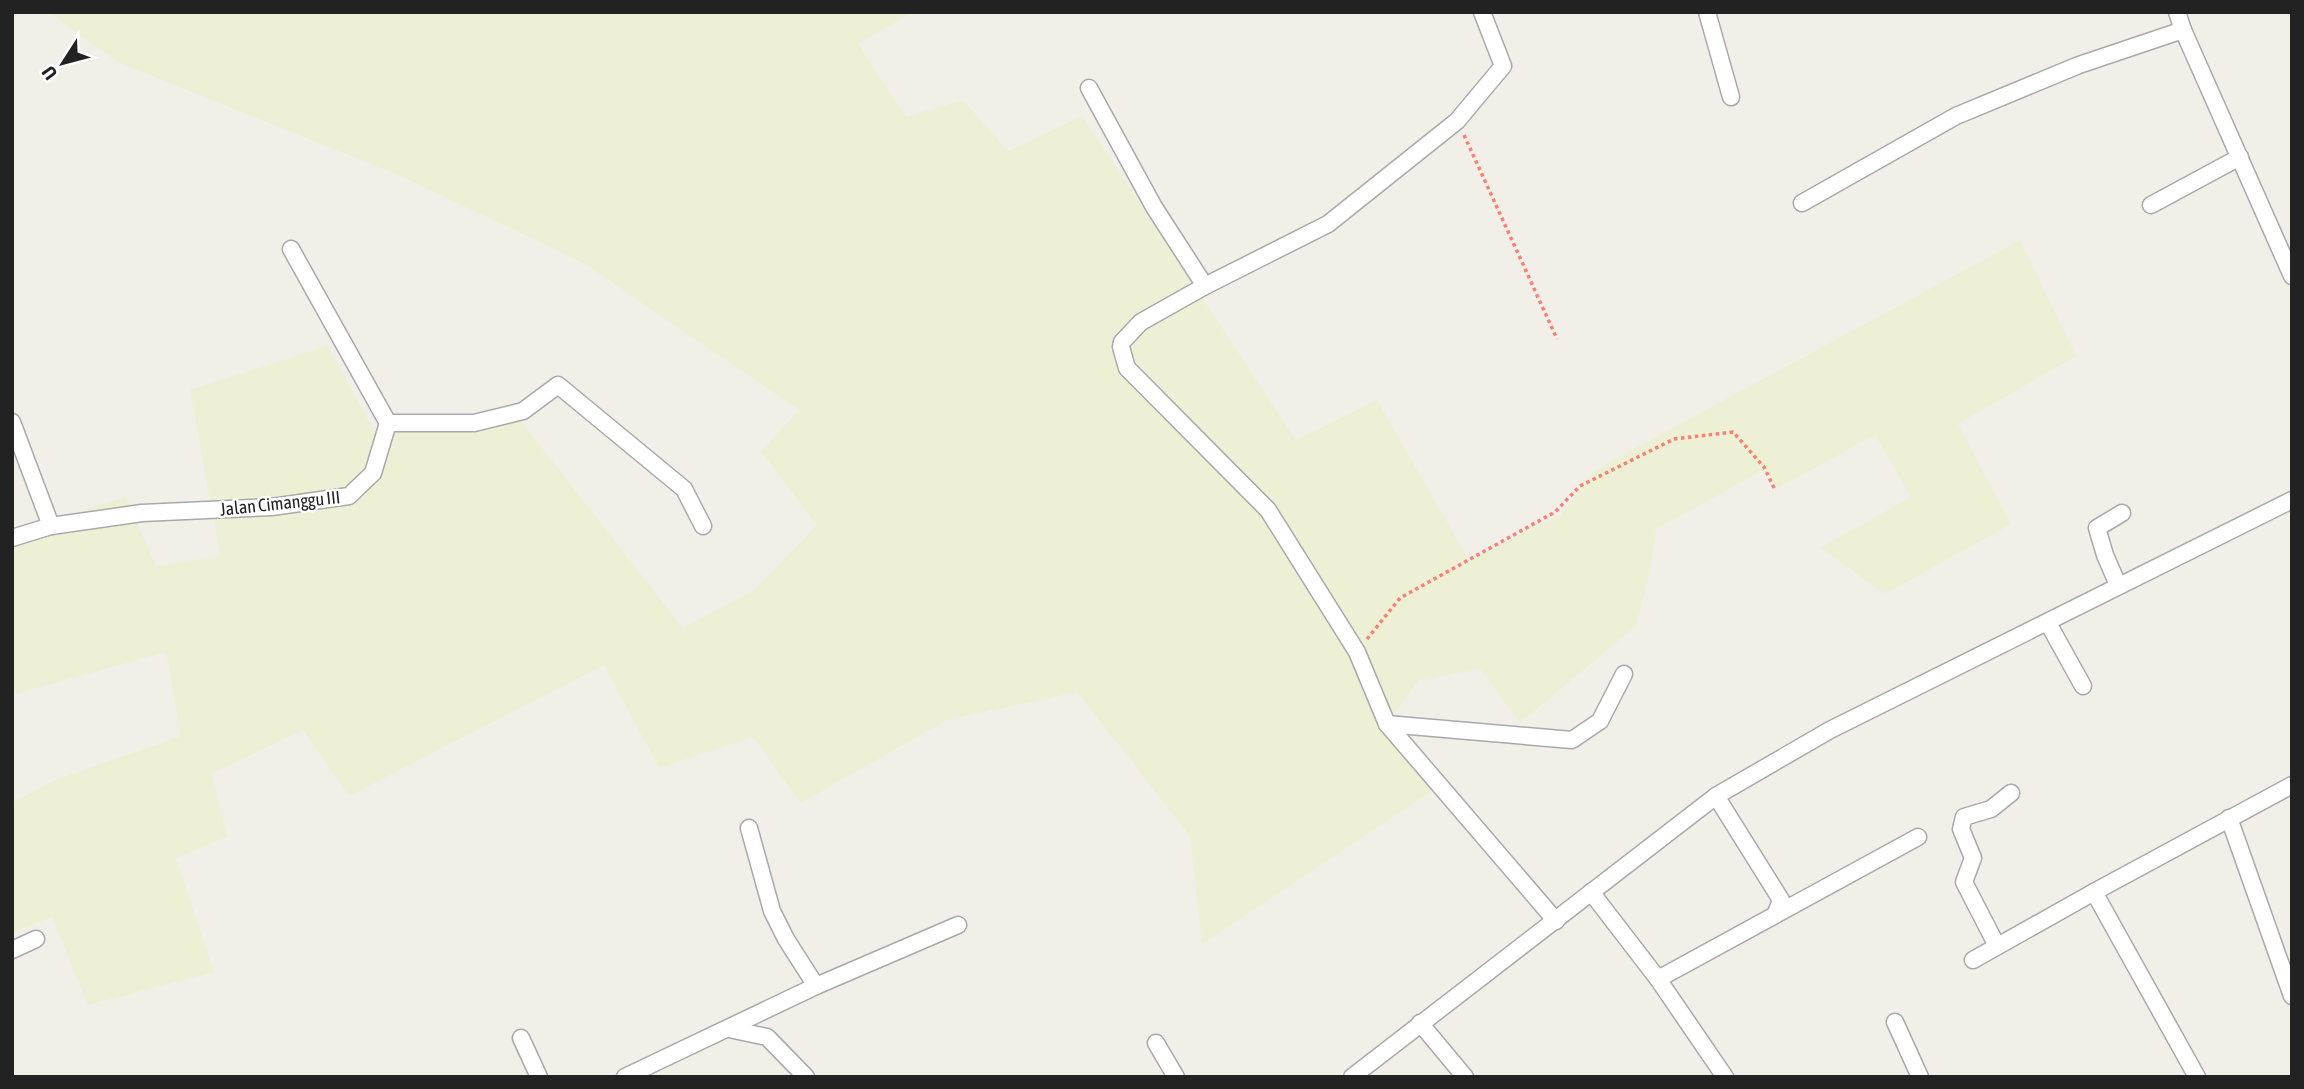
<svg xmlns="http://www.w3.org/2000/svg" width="2304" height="1089" font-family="'Asap Condensed',sans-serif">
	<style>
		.farmland { fill: #eef0d5 }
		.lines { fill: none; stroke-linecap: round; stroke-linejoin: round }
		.street-casing { stroke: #a9a9a9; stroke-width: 19 }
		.path { stroke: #fa8072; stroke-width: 3.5; stroke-dasharray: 3.5 3.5; stroke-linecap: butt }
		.street { stroke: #fff; stroke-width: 16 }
		.labels { text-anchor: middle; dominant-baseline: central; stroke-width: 5; stroke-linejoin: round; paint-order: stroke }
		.street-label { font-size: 18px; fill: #222; stroke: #fff }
	</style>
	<rect width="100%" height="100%" fill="#f2efe9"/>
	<path class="farmland" d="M48,12H913L858,44L906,117L963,100L1008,151L1082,116L1296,440L1377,400L1469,560L1561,515L1593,471L2020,240L2076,356L1958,424L2011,524L1885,594L1820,548L1911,497L1875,435L1778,488L1764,470L1656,529L1650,572L1636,626L1520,723L1480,669L1419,680L1387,724L1446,782L1202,944L1190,836L1077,692L947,720L801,803L753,737L659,768L604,665L349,796L303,730L212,774L227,837L176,858L214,972L88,1005L52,917L12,933V803L55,780L181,736L166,652L12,695V533L126,497L156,566L220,556L190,390L327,346L375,432L520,420L683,628L754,590L817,525L761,451L799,410L583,263L405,178L117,62Z"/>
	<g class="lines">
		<g class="street-casing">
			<g id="street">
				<path d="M1482,12L1503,66L1457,121L1328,224L1205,286L1141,322L1122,342L1121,347L1127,368L1268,510L1357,652L1387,724L1556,921"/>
				<path d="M1707,12L1731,97"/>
				<path d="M2177,12L2183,30L2292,276"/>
				<path d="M1089,88L1154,207L1205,286"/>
				<path d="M1802,203L1956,116L2079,65L2183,30"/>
				<path d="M2151,205L2240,157"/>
				<path d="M12,422L51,526"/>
				<path d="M388,423H474L523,411L558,385L684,489L703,526"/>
				<path d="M12,538L51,526L142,513L272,507L349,496L373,473L388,423L291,249"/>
				<path d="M2118,585L2105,555L2097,528L2122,513"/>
				<path d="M2048,623L2083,686"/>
				<path d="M1387,724L1572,740L1600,721L1624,674"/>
				<path d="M1716,796L1781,900L1776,913"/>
				<path d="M2229,818L2292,996"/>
				<path d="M749,828L772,911L786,939L816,986"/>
				<path d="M1591,892L1658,979L1725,1077"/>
				<path d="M2094,892L2197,1077"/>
				<path d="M1997,946L1964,882L1973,858L1961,829L1964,817L1991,809L2011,793"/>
				<path d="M12,950L36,939"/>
				<path d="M1973,960L2094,892L2292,785"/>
				<path d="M1658,979L1918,837"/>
				<path d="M1895,1022L1920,1077"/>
				<path d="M1420,1023L1465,1077"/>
				<path d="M729,1029L767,1037L806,1077"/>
				<path d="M521,1038L539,1077"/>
				<path d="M1156,1043L1176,1077"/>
				<path d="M625,1077L816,986L958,925"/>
				<path d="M1352,1077L1716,796L1830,730L2292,500"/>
			</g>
		</g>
		<g class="path">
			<path d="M1464,135L1557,339"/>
			<path d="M1367,639L1400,598L1555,512L1580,486L1674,439L1733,432L1764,467L1775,490"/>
		</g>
		<use href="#street" class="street"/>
	</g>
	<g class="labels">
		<g class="street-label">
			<text transform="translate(280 503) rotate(-6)">Jalan Cimanggu III</text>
		</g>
	</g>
	<rect width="2304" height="1089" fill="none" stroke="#222222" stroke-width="28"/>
	<g transform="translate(63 63) rotate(234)" stroke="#ffffff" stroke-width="5" paint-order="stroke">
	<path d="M0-5L12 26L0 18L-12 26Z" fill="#222222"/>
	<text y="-10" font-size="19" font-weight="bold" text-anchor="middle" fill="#222222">U</text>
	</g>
</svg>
